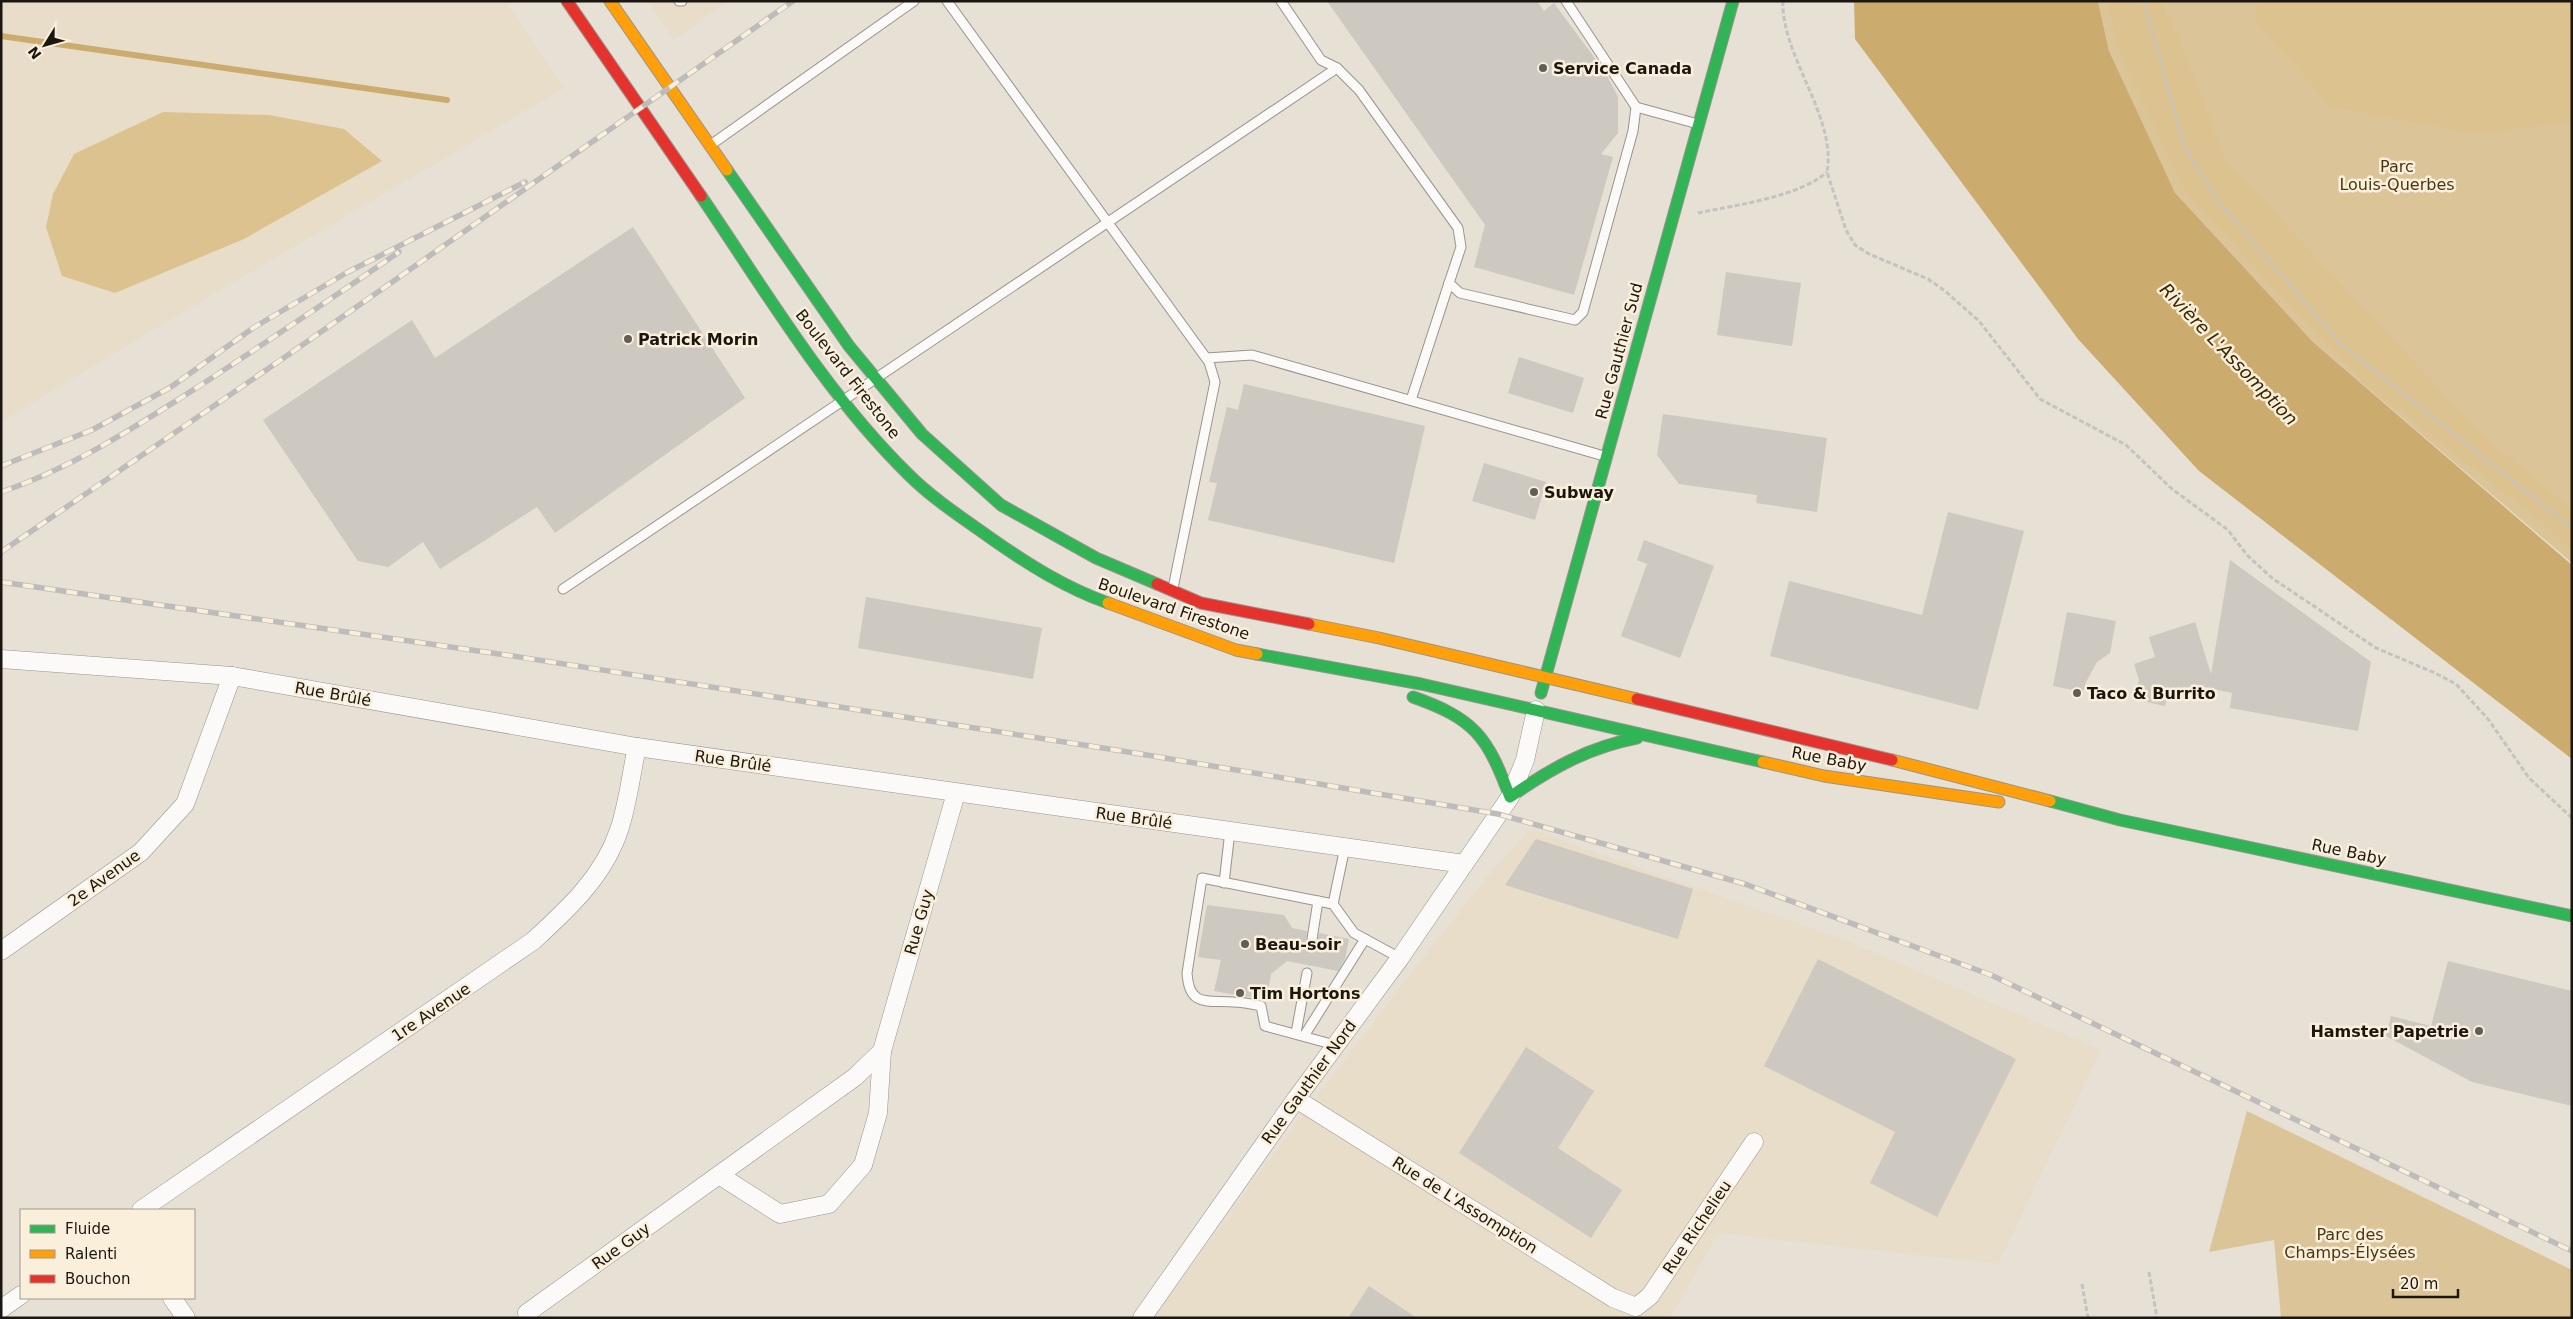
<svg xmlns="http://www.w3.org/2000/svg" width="2573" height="1319" font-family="'DejaVu Sans',sans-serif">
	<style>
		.built { fill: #e8ddc9 }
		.green { fill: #dcc499 }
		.forest { fill: #dcc28f }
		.water { fill: #ccac6e }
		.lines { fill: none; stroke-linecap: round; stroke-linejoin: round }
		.stream { stroke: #ccac6e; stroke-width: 6 }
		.building { fill: #cdc8c0 }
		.lane-casing { stroke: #99948c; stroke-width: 11 }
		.street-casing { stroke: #99948c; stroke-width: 19 }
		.fast-casing { stroke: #99948c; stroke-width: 13 }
		.slow-casing { stroke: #99948c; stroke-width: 13 }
		.jam-casing { stroke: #99948c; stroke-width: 13 }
		.path { stroke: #c4c3bf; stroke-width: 3; stroke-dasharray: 5 2.5; stroke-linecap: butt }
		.lane { stroke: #fbfaf9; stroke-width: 9 }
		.street { stroke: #fbfaf9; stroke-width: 18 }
		.fast { stroke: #30b455; stroke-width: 11 }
		.slow { stroke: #ff9f0a; stroke-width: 11 }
		.jam { stroke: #e5322d; stroke-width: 11 }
		.rail-casing { stroke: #bebcba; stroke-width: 5.5 }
		.rail { stroke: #faefdb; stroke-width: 4; stroke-dasharray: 11; stroke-linecap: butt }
		.poi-dot { fill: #625d55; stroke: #faefdb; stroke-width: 2 }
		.labels { text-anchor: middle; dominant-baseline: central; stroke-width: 5; stroke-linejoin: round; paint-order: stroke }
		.poi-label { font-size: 16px; font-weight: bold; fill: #1b1710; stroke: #faefdb; text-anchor: start }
		.park-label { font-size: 16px; fill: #493712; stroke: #faefdb }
		.street-label { font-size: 16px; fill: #1b1710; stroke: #faefdb }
		.water-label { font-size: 18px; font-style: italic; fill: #392702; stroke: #faefdb }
	</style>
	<rect width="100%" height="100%" fill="#e6e0d5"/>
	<g class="built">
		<path d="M1,1H506L564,88L154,329L1,422Z"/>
		<path d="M648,1H728L674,40Z"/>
		<path d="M1530,829L1853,943L2101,1050L1998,1264L1718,1233L1670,1318H1153L1300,1118L1425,955L1488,876Z"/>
	</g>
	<g class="green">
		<path d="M2098,1H2572V563L2313,342L2174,193L2109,51Z"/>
		<path d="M2247,1111L2572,1270V1318H2281L2274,1240L2209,1252Z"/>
	</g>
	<g class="forest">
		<path d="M2107,1H2161L2182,45L2226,161L2483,435L2572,510V551L2544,524L2365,384L2299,317L2183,188L2119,52Z"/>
		<path d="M2258,1H2572V123L2471,133L2331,107L2255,19Z"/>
		<path d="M163,112L269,115L344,129L382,161L244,239L115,293L62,276L46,227L53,194L74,154Z"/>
	</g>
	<path class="water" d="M1854,1H2098L2109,51L2175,193L2313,342L2572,565V759L2199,471L2078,339L1855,39Z"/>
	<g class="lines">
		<path class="stream" d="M1,36L447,100"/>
	</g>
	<g class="building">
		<path d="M1327,1H1537L1544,11L1554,3L1605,72L1618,97V133L1601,154L1613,157L1574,295L1474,267L1485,225Z"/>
		<path d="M633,227L745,398L555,533L537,507L440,569L423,542L388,567L358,561L263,420L412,320L435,358Z"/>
		<path d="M1726,272L1801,283L1792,346L1717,335Z"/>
		<path d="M1519,357L1584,378L1573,413L1508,393Z"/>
		<path d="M1244,384L1425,426L1394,563L1208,520L1217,483L1209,482L1227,407L1238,410Z"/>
		<path d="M1663,414L1827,438L1817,512L1756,503L1757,495L1679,484L1657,455Z"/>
		<path d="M1484,463L1546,482L1535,520L1472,501Z"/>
		<path d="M1948,512L2024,531L1978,710L1770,656L1789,581L1922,615Z"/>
		<path d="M1644,540L1714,566L1680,658L1621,636L1647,564L1637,560Z"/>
		<path d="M2230,560L2371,662L2358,731L2230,708L2232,693L2196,685L2167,696L2165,706L2133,699L2139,680L2134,664L2155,657L2149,637L2195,622L2211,674Z"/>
		<path d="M866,597L1042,628L1033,679L858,648Z"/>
		<path d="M2067,612L2116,621L2110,653L2097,662L2086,682L2083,692L2053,686Z"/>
		<path d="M1536,839L1693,889L1678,939L1505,885Z"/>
		<path d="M1207,905L1284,915L1292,928L1307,931L1306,941L1311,945L1317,943L1319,933L1349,939L1345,959L1338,971L1287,961L1271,974L1266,1000L1214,991L1221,960L1198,957Z"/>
		<path d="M1818,959L2016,1059L1937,1217L1870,1183L1895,1132L1764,1066Z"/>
		<path d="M2448,961L2572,991V1106L2472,1082L2386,1036L2391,1016L2431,1026Z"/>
		<path d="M1526,1047L1594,1091L1558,1148L1622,1190L1591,1238L1459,1153Z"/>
		<path d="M1369,1286L1417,1318H1348Z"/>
	</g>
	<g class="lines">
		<g class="lane-casing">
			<g id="lane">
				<path d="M679,1H682"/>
				<path d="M947,1L1209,362L1215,382L1173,588"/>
				<path d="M1281,1L1321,60L1337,68L1359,90L1458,228L1461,247L1449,283L1460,293L1575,320L1583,312L1633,131L1636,107L1566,1"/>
				<path d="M1636,107L1698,124"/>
				<path d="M712,144L914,1"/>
				<path d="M1207,358L1252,355L1604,456"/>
				<path d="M1411,400L1449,283"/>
				<path d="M563,589L1337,68"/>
				<path d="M1224,883L1230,831"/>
				<path d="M1333,904L1345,847"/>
				<path d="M1312,939L1318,901"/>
				<path d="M1296,1033L1307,973"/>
				<path d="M1304,1036L1365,939"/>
				<path d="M1335,1045L1265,1026L1261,1006C1252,1004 1242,1002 1233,1002C1208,1000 1189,1008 1187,973L1202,878L1333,904L1354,933L1400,958"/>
			</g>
		</g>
		<g class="street-casing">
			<g id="street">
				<path d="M1,659L232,676L637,747L1464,864"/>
				<path d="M1,951L141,852L185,804L232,676"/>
				<path d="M1296,1099L1613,1298L1636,1307L1650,1296L1754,1142"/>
				<path d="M719,1175L780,1214L829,1204L863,1165L878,1113L882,1051"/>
				<path d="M141,1210L533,941C568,909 604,876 619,830C628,804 631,774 637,747"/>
				<path d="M172,1298L186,1318"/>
				<path d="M1,1309L21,1295"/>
				<path d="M528,1318L527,1313L855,1077L882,1051L956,793"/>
				<path d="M1142,1318L1296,1099L1400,958L1510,797L1525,760L1536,710"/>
			</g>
		</g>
		<g class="fast-casing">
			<g id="fast">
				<path d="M727,170L849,346L922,434L1001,505L1096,558L1157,584"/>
				<path d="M701,196C765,290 826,394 909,475C933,499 964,519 992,539C1029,565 1066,588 1108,603"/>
				<path d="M1257,654L1421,684L1763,762"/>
				<path d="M1541,693L1733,1"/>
				<path d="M1413,697C1475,719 1487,736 1510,797C1550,769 1589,747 1637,738"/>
				<path d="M2050,801L2120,820L2572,916"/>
			</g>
		</g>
		<g class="slow-casing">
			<g id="slow">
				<path d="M610,1L727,170"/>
				<path d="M1108,603L1236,650L1257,654"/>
				<path d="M1309,624L1379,638L1637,699"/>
				<path d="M1892,760L2050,801"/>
				<path d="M1763,762L1824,776L1999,802"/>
			</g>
		</g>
		<g class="jam-casing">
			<g id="jam">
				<path d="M567,1L701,196"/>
				<path d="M1157,584L1201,603L1309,624"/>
				<path d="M1637,699L1892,760"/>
			</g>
		</g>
		<g class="path">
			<path d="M1783,1C1781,56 1837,117 1827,172L1846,230L1855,245L1869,254L1928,279L1945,291L1979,321L2040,399L2126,445L2172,489L2228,530L2247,555L2272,578L2376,648L2435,673L2456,684L2488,719L2529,778L2572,818"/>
			<path d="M2144,1L2185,148L2218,201L2340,343L2572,528"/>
			<path d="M1698,213C1736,205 1799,197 1827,172"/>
			<path d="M2149,1272L2157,1318"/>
			<path d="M2082,1284L2088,1318"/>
		</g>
		<use href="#lane" class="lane"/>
		<use href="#street" class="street"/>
		<use href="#fast" class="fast"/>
		<use href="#slow" class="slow"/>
		<use href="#jam" class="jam"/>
		<g class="rail-casing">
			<g id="rail">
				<path d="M1,466L92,430L171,387L253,328L346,273L525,182"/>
				<path d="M1,492C74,467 137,426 201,385C268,341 334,297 399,252"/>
				<path d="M1,552L288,355L793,1"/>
				<path d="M1,582L506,655L1135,753L1498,814L1745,884L1991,975L2572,1251"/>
			</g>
		</g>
		<use href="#rail" class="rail"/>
	</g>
	<g class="poi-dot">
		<circle cx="1543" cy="68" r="5"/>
		<circle cx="628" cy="339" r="5"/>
		<circle cx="1534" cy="492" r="5"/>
		<circle cx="2077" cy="693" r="5"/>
		<circle cx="1245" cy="944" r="5"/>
		<circle cx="1240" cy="993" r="5"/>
		<circle cx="2479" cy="1031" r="5"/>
	</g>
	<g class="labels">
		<g class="poi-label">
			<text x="1553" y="68">Service Canada</text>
			<text x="638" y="339">Patrick Morin</text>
			<text x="1544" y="492">Subway</text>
			<text x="2087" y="693">Taco &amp; Burrito</text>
			<text x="1255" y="944">Beau-soir</text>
			<text x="1250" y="993">Tim Hortons</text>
			<text x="2469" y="1031" text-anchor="end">Hamster Papetrie</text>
		</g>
		<g class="park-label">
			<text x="2397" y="166">Parc<tspan x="2397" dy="18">Louis-Querbes</tspan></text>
			<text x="2350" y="1234">Parc des<tspan x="2350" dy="18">Champs-Élysées</tspan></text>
		</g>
		<g class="street-label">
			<text transform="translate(1619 351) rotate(-75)">Rue Gauthier Sud</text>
			<text transform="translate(848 374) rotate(52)">Boulevard Firestone</text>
			<text transform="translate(1174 609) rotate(19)">Boulevard Firestone</text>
			<text transform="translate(333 694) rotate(10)">Rue Brûlé</text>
			<text transform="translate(1829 759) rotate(11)">Rue Baby</text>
			<text transform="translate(733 761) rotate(8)">Rue Brûlé</text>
			<text transform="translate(1134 818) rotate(8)">Rue Brûlé</text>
			<text transform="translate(2349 852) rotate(12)">Rue Baby</text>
			<text transform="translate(104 878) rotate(-36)">2e Avenue</text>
			<text transform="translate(919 922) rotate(-74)">Rue Guy</text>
			<text transform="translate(431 1012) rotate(-34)">1re Avenue</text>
			<text transform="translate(1309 1082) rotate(-54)">Rue Gauthier Nord</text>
			<text transform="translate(1465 1205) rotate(32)">Rue de L'Assomption</text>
			<text transform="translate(1697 1227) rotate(-56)">Rue Richelieu</text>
			<text transform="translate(621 1246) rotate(-36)">Rue Guy</text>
		</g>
		<g class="water-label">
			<text transform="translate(2229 354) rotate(46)">Rivière L'Assomption</text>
		</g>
	</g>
	<rect width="2573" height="1319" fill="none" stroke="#1b1710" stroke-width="5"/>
	<rect x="20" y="1209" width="175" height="90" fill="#faefdb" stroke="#a1998a"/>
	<rect x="30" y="1225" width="25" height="8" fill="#30b455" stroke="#a1998a"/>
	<text x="65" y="1234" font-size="15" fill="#1b1710">Fluide</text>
	<rect x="30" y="1250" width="25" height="8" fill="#ff9f0a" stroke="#a1998a"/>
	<text x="65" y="1259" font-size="15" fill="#1b1710">Ralenti</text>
	<rect x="30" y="1275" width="25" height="8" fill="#e5322d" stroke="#a1998a"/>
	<text x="65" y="1284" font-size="15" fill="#1b1710">Bouchon</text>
	<g transform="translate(45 45) rotate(233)" stroke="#faefdb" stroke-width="4" paint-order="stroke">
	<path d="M0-4L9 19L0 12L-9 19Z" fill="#1b1710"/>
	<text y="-8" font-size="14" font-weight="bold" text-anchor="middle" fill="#1b1710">N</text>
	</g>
	<path d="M2393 1289v8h65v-8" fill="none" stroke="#1b1710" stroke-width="2.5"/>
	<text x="2400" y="1289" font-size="15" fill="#1b1710" stroke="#faefdb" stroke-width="4" paint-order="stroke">20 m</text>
</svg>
